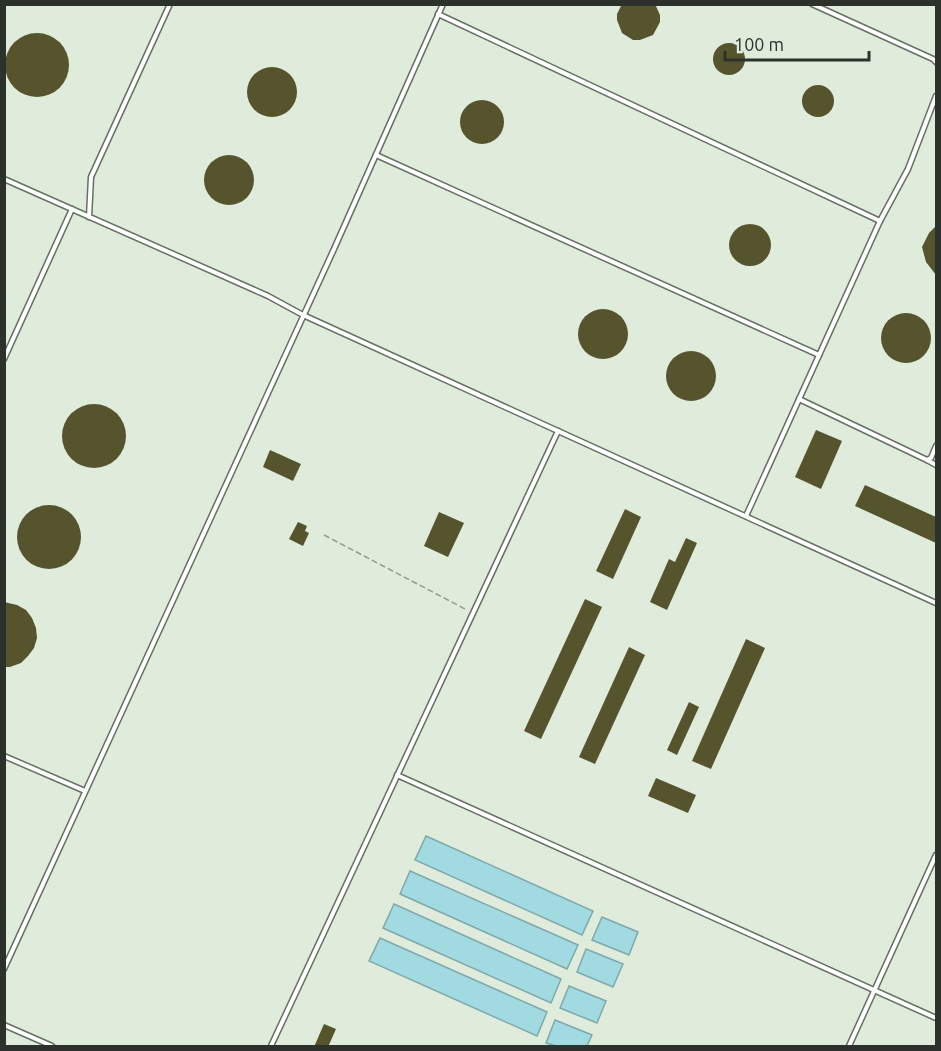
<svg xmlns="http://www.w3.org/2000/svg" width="941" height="1051" font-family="Ubuntu,sans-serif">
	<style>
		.water { fill: #a2dae1; stroke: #7fa8aa; stroke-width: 1.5 }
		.building { fill: #56542c }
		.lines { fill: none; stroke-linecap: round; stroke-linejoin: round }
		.lane-casing { stroke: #657162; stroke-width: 7 }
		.path { stroke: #909a8d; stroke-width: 1.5; stroke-dasharray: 6 3; stroke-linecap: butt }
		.lane { stroke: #fff; stroke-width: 4 }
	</style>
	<rect width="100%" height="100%" fill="#dfecdb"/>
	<g class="water">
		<path d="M426,836L593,911L582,935L415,860Z"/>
		<path d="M410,871L578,945L567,969L400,894Z"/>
		<path d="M394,904L561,979L551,1003L383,928Z"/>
		<path d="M602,917L638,932L629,955L592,940Z"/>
		<path d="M380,938L547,1012L537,1036L369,961Z"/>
		<path d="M586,949L623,964L613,987L577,972Z"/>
		<path d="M569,986L606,1001L597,1023L560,1008Z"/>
		<path d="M555,1020L592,1035L587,1046H556L546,1043Z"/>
	</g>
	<g class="building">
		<path d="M622,4H655L660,15V22L653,35L640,40H633L622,33L617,20V14Z"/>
		<circle cx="37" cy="65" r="32"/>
		<circle cx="729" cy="59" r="16"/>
		<circle cx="272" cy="92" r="25"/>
		<circle cx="818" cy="101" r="16"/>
		<circle cx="482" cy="122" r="22"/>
		<circle cx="229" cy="180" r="25"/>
		<circle cx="750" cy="245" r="21"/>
		<path d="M936,226V275L926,262L922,247L929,233Z"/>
		<circle cx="603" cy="334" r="25"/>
		<circle cx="906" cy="338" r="25"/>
		<circle cx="691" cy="376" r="25"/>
		<circle cx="94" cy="436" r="32"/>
		<path d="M816,430L842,441L821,489L795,477Z"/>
		<path d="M270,450L301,464L293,481L263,467Z"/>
		<path d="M865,485L936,517V543L855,506Z"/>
		<circle cx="49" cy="537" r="32"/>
		<path d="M625,509L641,517L613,579L596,571Z"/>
		<path d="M439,512L464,523L448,557L424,546Z"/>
		<path d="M298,522L307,526L305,531L309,533L303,546L289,539Z"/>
		<path d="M686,538L697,543L667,610L650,602L669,559L675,562Z"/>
		<path d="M585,599L602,607L541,739L524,731Z"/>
		<path d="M4,602L17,605L26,610L32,618L36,628L37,638L34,648L28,656L21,663L10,667H4Z"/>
		<path d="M746,639L765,648L711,769L692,761Z"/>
		<path d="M629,647L645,655L595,764L579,757Z"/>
		<path d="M689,702L699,707L677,755L667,750Z"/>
		<path d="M656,778L696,795L688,813L648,796Z"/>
		<path d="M324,1024L336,1029L328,1047H314Z"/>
	</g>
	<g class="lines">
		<g class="lane-casing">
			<g id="lane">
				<path d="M812,4L933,59L936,62"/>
				<path d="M438,14L880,221L908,169L936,96"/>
				<path d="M376,155L819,355"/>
				<path d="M4,179L268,296L303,315L936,603"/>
				<path d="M89,217L91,177L170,4"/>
				<path d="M4,359L72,209"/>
				<path d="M799,399L927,460L931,458L936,446"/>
				<path d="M927,460L936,465"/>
				<path d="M746,516L880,221"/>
				<path d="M4,756L85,791"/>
				<path d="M397,775L936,1018"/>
				<path d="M4,969L334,249L443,4"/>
				<path d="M4,1025L52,1046"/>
				<path d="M271,1046L558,431"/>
				<path d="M849,1046L936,855"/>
			</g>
		</g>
		<path class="path" d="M324,535L467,610"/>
		<use href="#lane" class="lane"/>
	</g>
	<rect width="941" height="1051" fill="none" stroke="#2c322b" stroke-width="12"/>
	<path d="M725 51v9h144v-9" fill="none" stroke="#2c322b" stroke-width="3"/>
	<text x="734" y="51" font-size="18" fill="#2c322b" stroke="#dfecdb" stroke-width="4.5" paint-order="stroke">100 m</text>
</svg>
